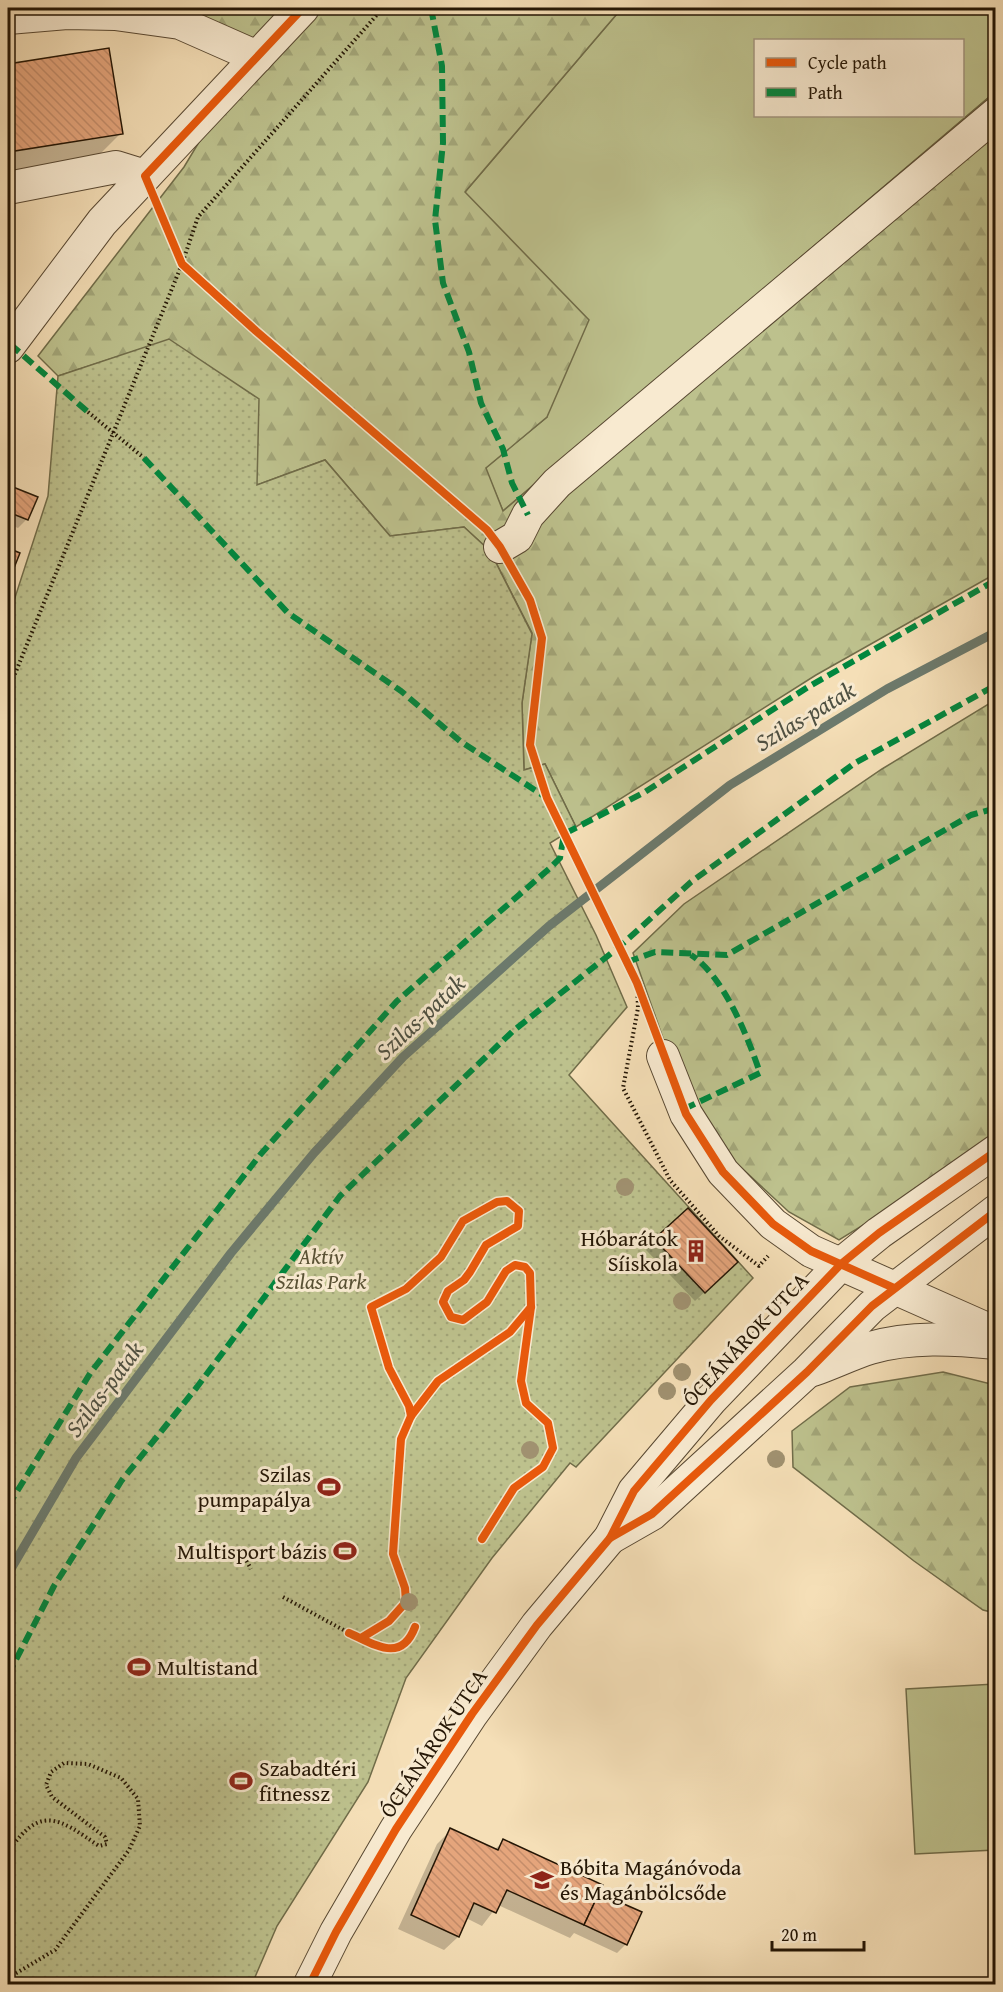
<svg xmlns="http://www.w3.org/2000/svg" width="1003" height="1992" font-family="'Gentium Book Plus',serif">
	<style>
		.grass { fill: #bdc18d; stroke: #706c49; stroke-width: 1.5; fill-rule: evenodd }
		.forest { fill: url(#forest-firs); stroke: #706c49; stroke-width: 1.5 }
		.park { fill: url(#park-dots); stroke: #706c49; stroke-width: 1.5 }
		.shadow { fill: #0003 }
		.lines { fill: none; stroke-linecap: round; stroke-linejoin: round }
		.stream { stroke: #6c7a6d; stroke-width: 9 }
		.building { fill: url(#building-back-hatch); stroke: #241605; stroke-width: 1.5 }
		.minor-casing { stroke: #584832; stroke-width: 34 }
		.path { stroke: #241605; stroke-width: 4; stroke-dasharray: 1.5 3; stroke-linecap: butt }
		.minor { stroke: #f8ead0; stroke-width: 32 }
		.quiet { stroke: #00873e; stroke-width: 6; stroke-dasharray: 12 6; stroke-linecap: butt }
		.cycleway-casing { stroke: #f8ead0; stroke-width: 11 }
		.cycleway { stroke: #e8590c; stroke-width: 8 }
		.tree { fill: #a09170 }
		.labels { text-anchor: middle; dominant-baseline: central; stroke-width: 6; stroke-linejoin: round; paint-order: stroke }
		.poi-label { font-size: 22px; fill: #241605; stroke: #f8ead0; text-anchor: end }
		.park-label { font-size: 22px; font-style: italic; fill: #5a5235; stroke: #f8ead0 }
		.street-label { font-size: 22px; fill: #241605; stroke: #f8ead0 }
		.water-label { font-size: 24px; font-style: italic; fill: #4e5042; stroke: #f8ead0 }
	</style>
	<defs>
		<pattern id="forest-firs" width="22" height="20" patternUnits="userSpaceOnUse" patternTransform="scale(1.5)"><rect width="22" height="20" fill="#bdc18d"/><path d="M5 1l3.5 6h-7zM16 11l3.5 6h-7z" fill="#a2a578"/></pattern>
		<pattern id="park-dots" width="8" height="8" patternUnits="userSpaceOnUse" patternTransform="scale(1.5)"><rect width="8" height="8" fill="#bdc18d"/><path d="M2 2h.1M6 6h.1" fill="none" stroke="#a2a578" stroke-width="1.8" stroke-linecap="round"/></pattern>
		<pattern id="building-back-hatch" width="6" height="6" patternUnits="userSpaceOnUse" patternTransform="scale(1.5)"><rect width="6" height="6" fill="#e5a57c"/><path d="M-1 5l2 2M0 0l6 6M5-1l2 2" fill="none" stroke="#c48d6a"/></pattern>
	</defs>
	<rect width="100%" height="100%" fill="#f5dfb7"/>
	<filter id="stains"><feTurbulence type="fractalNoise" baseFrequency=".00333" numOctaves="4"/><feColorMatrix values="0 0 0 0 .2 0 0 0 0 .09 0 0 0 0 .02 0 0 0 .5 -.17"/></filter>
	<radialGradient id="worn" r=".72"><stop offset=".6" stop-color="#630" stop-opacity="0"/><stop offset="1" stop-color="#630" stop-opacity=".3"/></radialGradient>
	<g class="grass">
		<path d="M622,8H995V92L503,511L485,468L547,417L465,192ZM756,40H962V116H756Z"/>
		<path d="M995,1684V1850L915,1854L906,1689Z"/>
	</g>
	<g class="forest">
		<path d="M183,8H622L465,192L589,320L547,417L486,468L503,511L995,92V574L816,675L576,827L545,764L524,770L522,703L532,633L490,551L464,527L390,536L325,460L257,485L169,340L58,376L38,356L184,167L246,64L192,11Z"/>
		<path d="M995,700V1135L925,1187L839,1240L789,1212L733,1160L670,1058L633,953L684,904L882,769Z"/>
		<path d="M943,1372L995,1385V1613L983,1610L914,1561L793,1467L792,1431L850,1387Z"/>
	</g>
	<path class="park" d="M169,339L259,399L257,485L325,460L390,536L464,527L490,551L532,634L522,703L524,770L545,764L576,827L550,843L596,935L627,1007L569,1075L753,1278L576,1467L570,1463L492,1558L406,1678L368,1782L277,1926L252,1984H8V619L48,496L58,376Z"/>
	<g class="shadow">
		<path d="M108,50L121,133L88,166L8,179V66Z"/>
		<path d="M8,486L36,498L27,519L18,528L8,524Z"/>
		<path d="M688,1210L727,1271L695,1301L646,1250Z"/>
		<path d="M451,1830L494,1850L504,1841L595,1899L626,1944L617,1953L574,1933L570,1938L498,1905L482,1926L466,1918L458,1937L444,1950L398,1929L437,1844Z"/>
	</g>
	<g class="lines">
		<path class="stream" d="M8,1574L76,1458L231,1253L314,1153L403,1057L549,926L730,785L887,689L996,632"/>
	</g>
	<g class="building">
		<path d="M109,48L123,134L8,152V64Z"/>
		<path d="M8,485L38,497L28,520L8,512Z"/>
		<path d="M8,548L20,553L8,583Z"/>
		<path d="M688,1208L738,1262L705,1293L654,1239Z"/>
		<path d="M450,1828L498,1850L503,1839L603,1885L584,1925L507,1890L496,1913L474,1903L459,1937L411,1915Z"/>
		<path d="M599,1893L642,1912L627,1945L584,1925Z"/>
	</g>
	<g class="lines">
		<g class="minor-casing">
			<g id="minor">
				<path d="M8,18L67,13L115,14L180,23L257,57"/>
				<path d="M8,188L116,167L145,176"/>
				<path d="M8,347L102,222L303,8"/>
				<path d="M500,547L517,537L528,515L557,483L996,114"/>
				<path d="M663,1056L686,1114L723,1172L773,1224L811,1251L996,1333"/>
				<path d="M813,1370C833,1363 851,1354 870,1348C911,1336 954,1339 996,1343"/>
				<path d="M610,1538L652,1514L807,1372L872,1306L996,1211"/>
				<path d="M310,1984L336,1932L396,1829L472,1714L537,1625L610,1538L634,1491L711,1400L841,1264L879,1233L996,1151"/>
			</g>
		</g>
		<g class="path">
			<path d="M88,412L144,458"/>
			<path d="M8,691L182,264L198,217L383,8"/>
			<path d="M637,983L638,1008L623,1088L670,1180L719,1236L759,1266L768,1256"/>
			<path d="M240,1549L251,1569"/>
			<path d="M283,1597L349,1633"/>
			<path d="M8,1852C41,1804 58,1818 99,1846L107,1844L105,1837L52,1797L46,1785L51,1772L64,1763L88,1764L121,1778L138,1799L140,1826L129,1850L55,1950L8,1978"/>
		</g>
		<use href="#minor" class="minor"/>
		<g class="quiet">
			<path d="M431,8L442,66L443,143L435,220L443,283L469,352L481,403L503,449L512,483L528,515"/>
			<path d="M10,344L88,412"/>
			<path d="M144,458L288,613L401,691L460,741L547,798"/>
			<path d="M627,962L655,952L727,955L971,815L996,808"/>
			<path d="M684,1109L760,1073C748,1037 723,975 691,955"/>
			<path d="M8,1506L91,1372L260,1155L397,1001L550,868L560,858L564,834L645,792L808,687L996,580"/>
			<path d="M8,1675L54,1586L122,1480L197,1387L340,1196L513,1031L619,947L691,882L855,763L996,685"/>
		</g>
		<g class="cycleway-casing">
			<g id="cycleway">
				<path d="M303,8L145,176L182,264L256,331L487,530L500,547L530,600L542,638L530,745L547,798L637,983L686,1114L723,1172L773,1224L811,1251L894,1288"/>
				<path d="M411,1416L409,1406L389,1368L371,1307L406,1289L441,1257L463,1221L497,1202L507,1201L519,1211L518,1226L486,1245L470,1272L464,1280L448,1291L443,1302L451,1317L463,1320L487,1302L506,1271L515,1265L525,1267L530,1273L531,1307L521,1381L526,1403L548,1423L553,1448L543,1467L514,1488L482,1539"/>
				<path d="M610,1538L652,1514L807,1372L872,1306L996,1211"/>
				<path d="M349,1633C374,1644 401,1664 415,1627"/>
				<path d="M361,1638L389,1621L406,1602L405,1588L393,1554L401,1439L411,1416L438,1381L510,1332L531,1307"/>
				<path d="M310,1984L336,1932L396,1829L472,1714L537,1625L610,1538L634,1491L711,1400L841,1264L879,1233L996,1151"/>
			</g>
		</g>
		<use href="#cycleway" class="cycleway"/>
	</g>
	<g class="tree">
		<circle cx="625" cy="1187" r="9"/>
		<circle cx="682" cy="1301" r="9"/>
		<circle cx="682" cy="1372" r="9"/>
		<circle cx="667" cy="1391" r="9"/>
		<circle cx="530" cy="1450" r="9"/>
		<circle cx="776" cy="1459" r="9"/>
		<circle cx="409" cy="1602" r="9"/>
	</g>
	<defs>
		<g id="building-bare" transform="scale(1.8)"><path d="M-4-6H4V6H1V3H-1V6H-4ZM-2.5-4.3h1.7v1.8h-1.7ZM.8-4.3h1.7v1.8H.8ZM-2.5-1h1.7V.8h-1.7ZM.8-1h1.7V.8H.8Z" fill="#8f2418" stroke="#f8ead0" stroke-width="2.5" paint-order="stroke"/></g>
		<g id="stadium-bare" transform="scale(1.8)"><path d="M0-5a6.5 5 0 1 0 0 10a6.5 5 0 1 0 0-10ZM-3.5-1.8h7v3.6h-7Z" fill="#8f2418" stroke="#f8ead0" stroke-width="2.5" paint-order="stroke"/></g>
		<g id="school-bare" transform="scale(1.8)"><path d="M0-5L7-2L0 1L-7-2ZM-4 1L0 2.5L4 1V4Q0 6-4 4Z" fill="#8f2418" stroke="#f8ead0" stroke-width="2.5" paint-order="stroke"/></g>
	</defs>
	<g fill-rule="evenodd">
		<use href="#building-bare" x="696" y="1251"/>
		<use href="#stadium-bare" x="329" y="1487"/>
		<use href="#stadium-bare" x="345" y="1551"/>
		<use href="#stadium-bare" x="139" y="1667"/>
		<use href="#stadium-bare" x="241" y="1781"/>
		<use href="#school-bare" x="542" y="1880"/>
	</g>
	<g class="labels">
		<g class="poi-label">
			<text x="678" y="1238">Hóbarátok<tspan x="678" dy="25">Síiskola</tspan></text>
			<text x="311" y="1474">Szilas<tspan x="311" dy="25">pumpapálya</tspan></text>
			<text x="327" y="1551">Multisport bázis</text>
			<text x="157" y="1667" text-anchor="start">Multistand</text>
			<text x="259" y="1768" text-anchor="start">Szabadtéri<tspan x="259" dy="25">fitnessz</tspan></text>
			<text x="560" y="1867" text-anchor="start">Bóbita Magánóvoda<tspan x="560" dy="25">és Magánbölcsőde</tspan></text>
		</g>
		<g class="park-label">
			<text x="321" y="1256">Aktív<tspan x="321" dy="25">Szilas Park</tspan></text>
		</g>
		<g class="street-label">
			<text transform="translate(745 1339) rotate(-47)">ÓCEÁNÁROK UTCA</text>
			<text transform="translate(433 1743) rotate(-56)">ÓCEÁNÁROK UTCA</text>
		</g>
		<g class="water-label">
			<text transform="translate(805 716) rotate(-31)">Szilas-patak</text>
			<text transform="translate(420 1017) rotate(-43)">Szilas-patak</text>
			<text transform="translate(104 1389) rotate(-53)">Szilas-patak</text>
		</g>
	</g>
	<rect width="1003" height="1992" fill="none" stroke="#f5dfb7" stroke-width="30"/>
	<rect x="9" y="9" width="985" height="1974" fill="none" stroke="#241605" stroke-width="3"/>
	<rect x="15" y="15" width="973" height="1962" fill="none" stroke="#241605" stroke-width="1.5"/>
	<rect x="754" y="39" width="210" height="78" fill="#f8ead0" stroke="#a3957f" stroke-width="1.5"/>
	<rect x="766" y="58" width="30" height="9" fill="#e8590c" stroke="#a3957f" stroke-width="1.5"/>
	<text x="808" y="69" font-size="18" fill="#241605">Cycle path</text>
	<rect x="766" y="88" width="30" height="9" fill="#00873e" stroke="#a3957f" stroke-width="1.5"/>
	<text x="808" y="99" font-size="18" fill="#241605">Path</text>
	<path d="M772 1941v9h92v-9" fill="none" stroke="#241605" stroke-width="3"/>
	<text x="781" y="1941" font-size="18" fill="#241605" stroke="#f8ead0" stroke-width="4.5" paint-order="stroke">20 m</text>
	<rect width="100%" height="100%" filter="url(#stains)"/>
	<rect width="100%" height="100%" fill="url(#worn)"/>
</svg>
